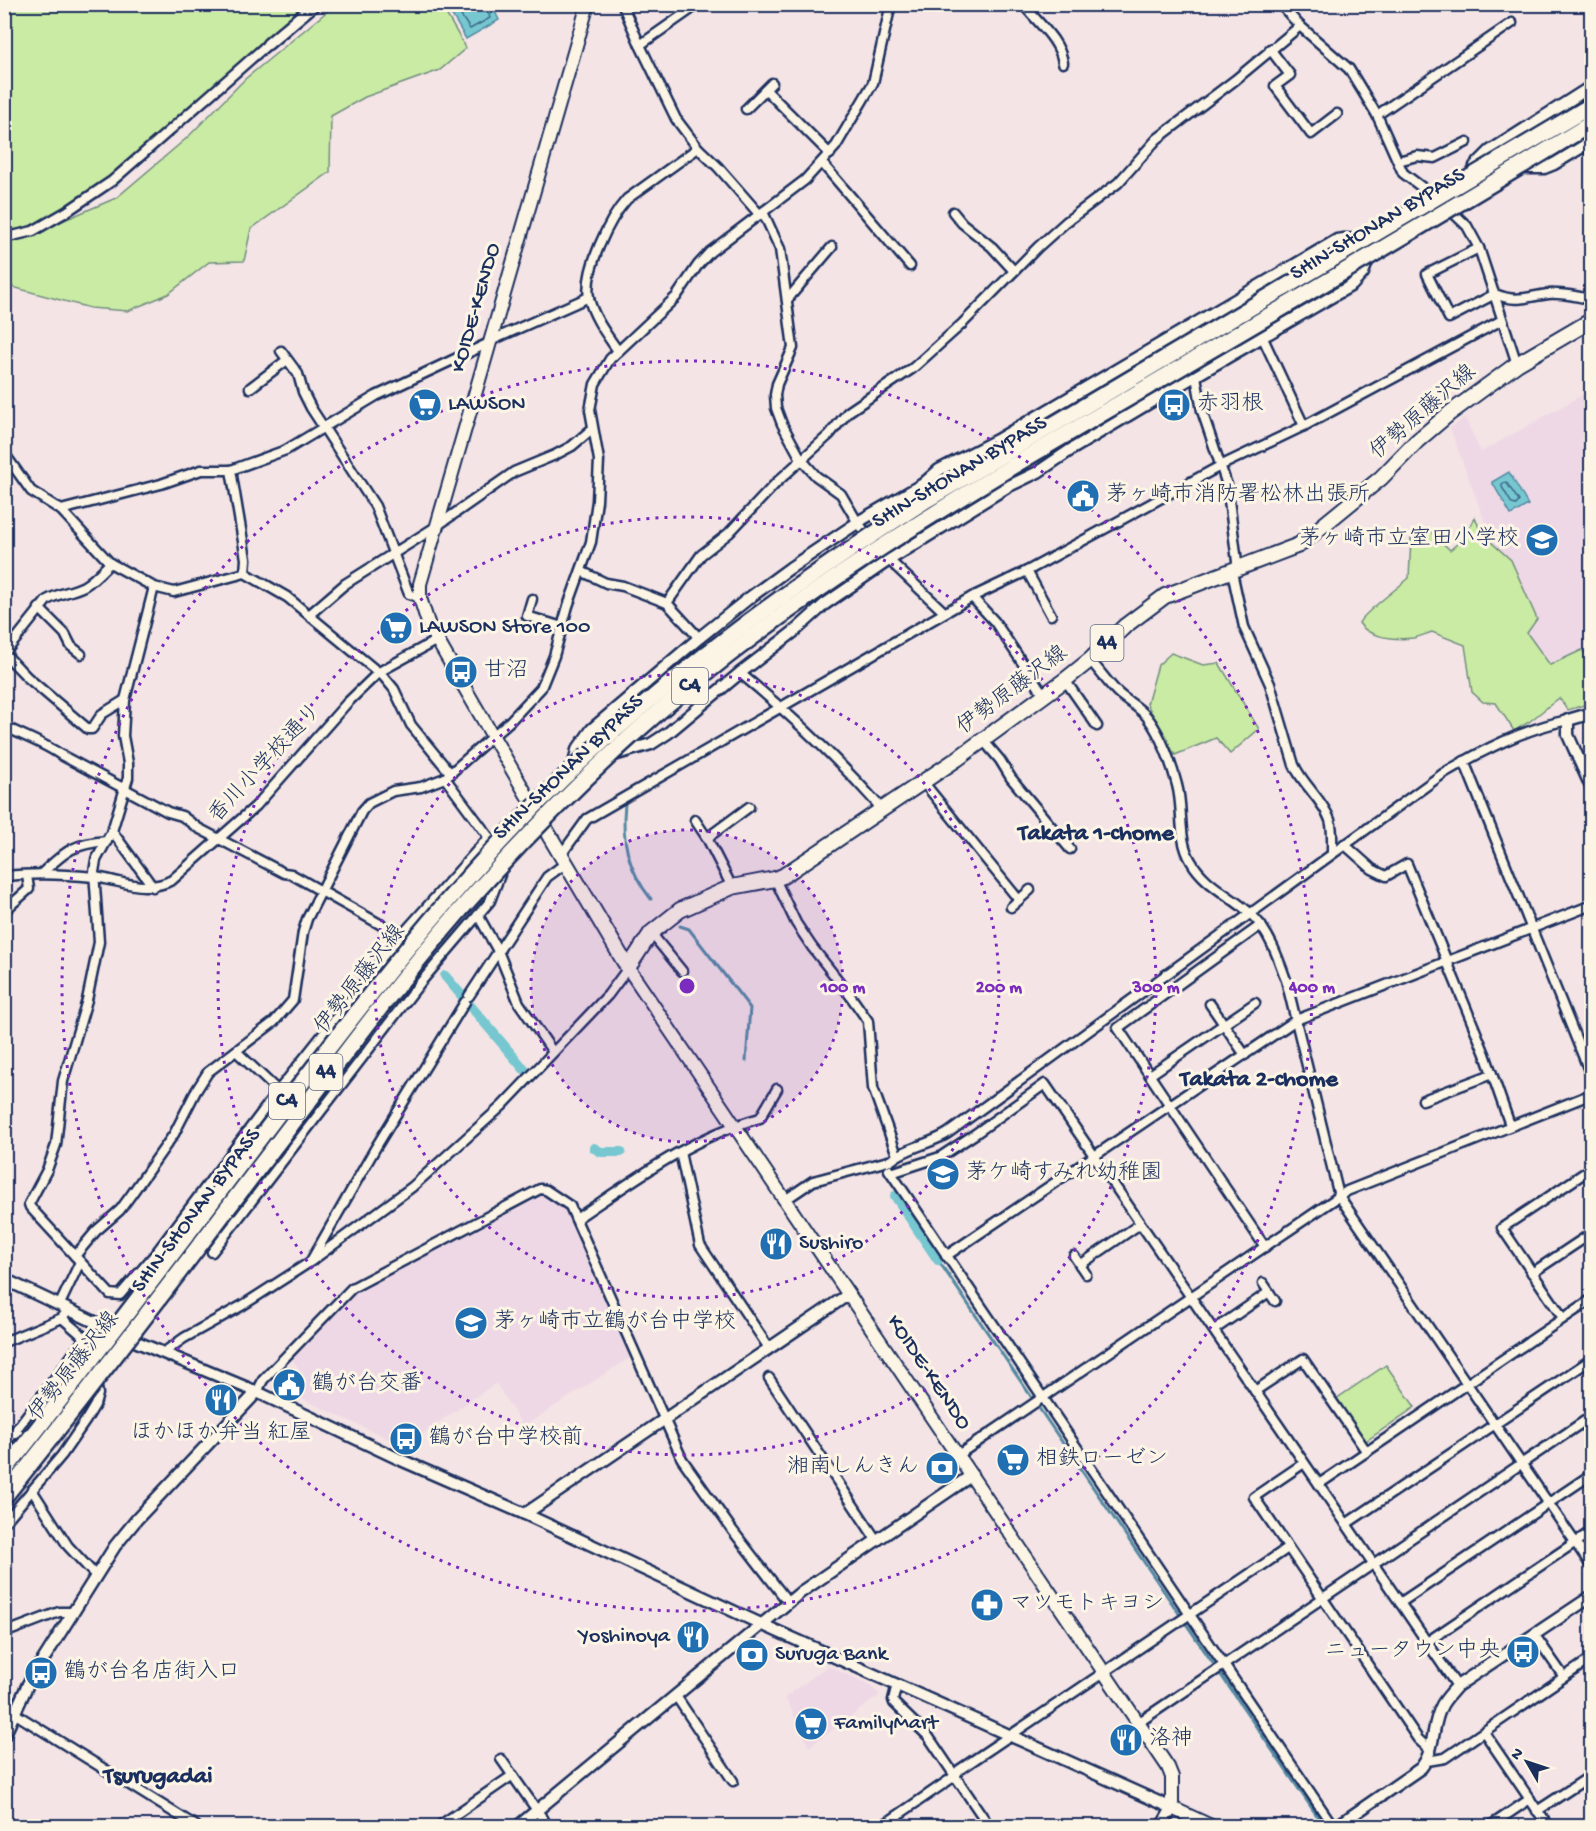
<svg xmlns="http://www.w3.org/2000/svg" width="1596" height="1831" font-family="'Gochi Hand','Klee One',sans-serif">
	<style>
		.built { fill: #eed8e5 }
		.green { fill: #caeba3; stroke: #728d80; stroke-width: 1.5 }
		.water { fill: #76c7d0; stroke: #528aa2; stroke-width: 1.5 }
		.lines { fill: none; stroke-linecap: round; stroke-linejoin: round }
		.shore { stroke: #3f6c8c; stroke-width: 1.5 }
		.stream { stroke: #528aa2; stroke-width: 3 }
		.canal { stroke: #76c7d0; stroke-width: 10 }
		.minor-casing { stroke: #1b2f5e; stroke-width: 13 }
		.tertiary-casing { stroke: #1b2f5e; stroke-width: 15 }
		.secondary-casing { stroke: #1b2f5e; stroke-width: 16 }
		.primary-casing { stroke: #1b2f5e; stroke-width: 18 }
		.minor { stroke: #fcf5e5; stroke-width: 8 }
		.tertiary { stroke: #fcf5e5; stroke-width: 10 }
		.secondary { stroke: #fcf5e5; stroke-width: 12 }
		.primary { stroke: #fcf5e5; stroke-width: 14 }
		.motorway-bridge-casing { stroke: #1b2f5e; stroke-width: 20; stroke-linecap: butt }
		.motorway-bridge { stroke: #fcf5e5; stroke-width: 15 }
		.ring { fill: none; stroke: #7b2cbf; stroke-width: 3; stroke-dasharray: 3 6 }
		.labels { text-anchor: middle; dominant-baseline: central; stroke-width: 6; stroke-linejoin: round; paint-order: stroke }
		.shield { fill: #fcf5e5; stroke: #5e6a86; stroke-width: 1.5 }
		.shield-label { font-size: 21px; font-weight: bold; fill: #1b2f5e }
		.street-label { font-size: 22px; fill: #1b2f5e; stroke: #fcf5e5 }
		.poi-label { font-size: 22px; fill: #1b2f5e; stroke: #fcf5e5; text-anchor: start }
		.neighbourhood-label { font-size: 24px; font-weight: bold; fill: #1b2f5e; stroke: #fcf5e5 }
		.centre { fill: #7b2cbf; stroke: #fcf5e5; stroke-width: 3 }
		.ring-label { font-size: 18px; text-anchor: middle; font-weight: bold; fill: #7b2cbf; stroke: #fcf5e5; stroke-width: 6; stroke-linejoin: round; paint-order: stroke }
	</style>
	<rect width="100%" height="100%" fill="#f4e4e5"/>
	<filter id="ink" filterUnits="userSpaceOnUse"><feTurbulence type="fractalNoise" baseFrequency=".0167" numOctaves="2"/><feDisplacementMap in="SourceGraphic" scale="12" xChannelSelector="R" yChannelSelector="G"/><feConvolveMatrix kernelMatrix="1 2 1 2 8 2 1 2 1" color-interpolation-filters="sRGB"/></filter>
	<g filter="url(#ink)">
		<g class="built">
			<path d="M1591,390V650L1549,675L1524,627L1450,428L1465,418L1481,452Z"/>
			<path d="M540,1192L548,1195L568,1210L634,1355L523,1427L496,1383L404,1446L292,1394L306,1379L291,1357L354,1291Z"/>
			<path d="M828,1666L869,1685L880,1695L809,1747L785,1697Z"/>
		</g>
		<g class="green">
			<path d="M5,5H305L76,207L5,236Z"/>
			<path d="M335,5H441L466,48L440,70L365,97L331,116L330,172L251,229L244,261L209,262L168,294L128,311L90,308L5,285V237L20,239L116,198L188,137L245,79Z"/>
			<path d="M1475,517L1481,533L1511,560L1537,619L1527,633L1550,665L1582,650L1591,660V703L1568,710L1559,698L1529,722L1514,731L1496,703L1483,702L1472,692L1465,645L1432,632C1426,634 1419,637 1413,638C1397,640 1368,638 1359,623C1361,615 1399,587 1409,578L1411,539L1427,528L1450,550L1465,537Z"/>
			<path d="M1171,653L1203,665L1219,663L1259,729L1230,754L1216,738L1175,755L1147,704L1158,665Z"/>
			<path d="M1386,1365L1415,1407L1366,1441L1336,1399Z"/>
		</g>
		<g class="water">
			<path d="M446,5H492L499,20L466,39Z"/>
			<path d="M1509,472L1528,505L1511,515L1492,482Z"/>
		</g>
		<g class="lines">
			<g class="shore">
				<path d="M453,4L470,29L490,18L486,4"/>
				<path d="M1506,482L1519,501L1516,505L1512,504L1502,487V484Z"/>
			</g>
			<g class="stream">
				<path d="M625,804C621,840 628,870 651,899"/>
				<path d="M680,926L689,929L750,1008L746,1061"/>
				<path d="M938,1260L1324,1826"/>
			</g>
			<g class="canal">
				<path d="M445,976L524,1069"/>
				<path d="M594,1148L601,1152H621"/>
				<path d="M895,1196L938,1260"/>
			</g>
			<g class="minor-casing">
				<g id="minor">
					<path d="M622,4L640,45L676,119L698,148L718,167L760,215"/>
					<path d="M1023,4C1037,22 1060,40 1063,63"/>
					<path d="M1280,4L1300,26L1349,69L1377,115L1403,173L1444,204L1467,226L1479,248L1517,364"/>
					<path d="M640,45L690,10L696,4"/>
					<path d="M1270,49L1290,75L1275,86L1311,134L1337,114"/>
					<path d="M766,90L830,154"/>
					<path d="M746,109L772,83"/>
					<path d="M1377,115L1512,23"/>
					<path d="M1398,161L1417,156L1435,158L1467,142"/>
					<path d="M822,163L910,266"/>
					<path d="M763,212L780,249L793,348L777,384L775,395L776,408L782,424L801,459L816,476L841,494L858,523L889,560L944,612"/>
					<path d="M953,212L962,223L992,247L1014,271"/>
					<path d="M4,238L33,231L66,212L112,181L268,44"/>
					<path d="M1479,248L1427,274L1449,318L1495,294C1517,303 1526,297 1548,294C1563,293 1577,296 1592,300"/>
					<path d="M787,300L832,247"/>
					<path d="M1262,336L1304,426"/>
					<path d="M490,341L589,297"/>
					<path d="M281,351L298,374L303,392L311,408L375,506L409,594L420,598"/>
					<path d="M618,351C607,335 593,317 589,298C584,270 609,219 627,199L698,148"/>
					<path d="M1196,376L1202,411L1227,485L1238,569"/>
					<path d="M250,388L287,360"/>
					<path d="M4,453L31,491L61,510L110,563L154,587L174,592L245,573L287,597L384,677L394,689L411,725L451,774"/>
					<path d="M231,470L246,559L245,573"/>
					<path d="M61,510L161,484L201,470H231L286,450L376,396L489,343"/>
					<path d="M581,571L606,583L623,586L667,603L699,638"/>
					<path d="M1027,571L1051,615"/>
					<path d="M1232,572L1244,627L1270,684L1294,765C1303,785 1323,800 1330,820C1333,830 1332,842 1332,853"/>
					<path d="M154,587L125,700L123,736L128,763V778L112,831L96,860L94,872L99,942L87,1000L63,1081L56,1145L47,1170L29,1204L30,1207L110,1294L120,1295L156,1253"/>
					<path d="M972,597L995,622L1044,695"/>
					<path d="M532,599L527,616L562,627"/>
					<path d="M667,603L701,555L729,533L777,482L829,435L848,412L913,368L962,324L1038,247L1066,222L1118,183L1157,139L1235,80L1300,26"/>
					<path d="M39,608L65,634L71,646L81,654"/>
					<path d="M309,615L345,584L434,528L514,472L555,455L572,446L592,429"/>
					<path d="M4,654L47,600C59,593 72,592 84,586C94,580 102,571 110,563"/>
					<path d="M5,654L27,677L88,729H92L102,714L125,700"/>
					<path d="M1090,660C1099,670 1107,682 1117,692C1126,701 1140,707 1148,718C1161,735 1172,765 1177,785C1184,810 1177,838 1191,861C1205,886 1232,896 1252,915C1269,932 1278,957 1286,980L1339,1196L1592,1567"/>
					<path d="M740,673C790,714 839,760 882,809"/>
					<path d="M1065,680L1097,726"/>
					<path d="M4,726C23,736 44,743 61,755L168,812L182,816L198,828L284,873L291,874L401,936"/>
					<path d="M983,740L1000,760L1011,778L1070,849"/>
					<path d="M1464,761L1592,1078"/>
					<path d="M445,778L491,840"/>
					<path d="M924,783L1019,900"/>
					<path d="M695,820L707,838L732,887"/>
					<path d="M112,831L153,887"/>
					<path d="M707,838L749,807"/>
					<path d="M1344,844L1372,869L1386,876L1407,864L1485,1054L1510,1125"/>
					<path d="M561,855L587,819L972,597L1027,571L1222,465L1304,426L1502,320"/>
					<path d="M41,874C66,851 72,844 107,841"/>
					<path d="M4,876C34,873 64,874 94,877C120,880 146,894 172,880L256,806L347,703L379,672L437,640"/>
					<path d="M775,879L796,923L812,947L849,994L868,1021L873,1088L897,1155"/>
					<path d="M1011,907L1030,890"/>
					<path d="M4,911L29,889L27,875"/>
					<path d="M478,915L498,951L519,1003L553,1052"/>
					<path d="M1261,925L1118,1028L1265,1247"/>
					<path d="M651,933L682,971"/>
					<path d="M469,996L547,877L566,863"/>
					<path d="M1210,1004L1245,1055"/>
					<path d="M236,1051L278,1091"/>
					<path d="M1150,1075L1255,1003"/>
					<path d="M1423,1100L1492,1074"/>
					<path d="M680,1152L700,1245L769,1348"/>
					<path d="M889,1170L1333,1826"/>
					<path d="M891,1173L940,1157L975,1134L1045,1084L1457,1686"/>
					<path d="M785,1200L813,1181L892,1160C903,1149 933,1143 948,1133L1444,773C1483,750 1524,729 1568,720"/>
					<path d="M220,1215L237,1220L420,983L490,901L500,875L497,868"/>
					<path d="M576,1219C634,1180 691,1137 760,1118L777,1089"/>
					<path d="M212,1252L237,1220"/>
					<path d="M75,1256L96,1231L120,1210L131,1195L174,1134L196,1091L208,1072L274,1022L293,1000L303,932L307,919L362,811L369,803L393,791L421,787L445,778L510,721L541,688L554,656L568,606L591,542L597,501L599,460L590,410L595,384L610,359L676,297L698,265L710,252L805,180L836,146L873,83L891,4"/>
					<path d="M946,1256L1296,1020L1592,905"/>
					<path d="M1074,1256L1086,1274"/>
					<path d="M312,1259L376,1147L465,1002"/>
					<path d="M1080,1265L1140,1224"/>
					<path d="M1532,1273L1592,1233"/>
					<path d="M153,1275L156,1253L278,1091L401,936L489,837"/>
					<path d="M1263,1283L1275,1301"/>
					<path d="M60,1304L80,1262"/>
					<path d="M1563,1318L1502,1228L1592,1168"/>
					<path d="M1214,1330L1269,1292"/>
					<path d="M4,1342L62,1318L65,1314"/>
					<path d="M163,1353L184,1338L243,1305L310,1262L412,1187L502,1106L608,995L628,968"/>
					<path d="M769,1378L877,1541"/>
					<path d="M1255,1391L1303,1359L1367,1452"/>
					<path d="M257,1392L263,1380L352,1288L540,1189L546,1190L570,1206L682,1459L733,1531L788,1602"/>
					<path d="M15,1431L83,1341L84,1337L62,1318"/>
					<path d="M4,1445L15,1431L30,1443"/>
					<path d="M958,1455L1347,1191L1592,1094"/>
					<path d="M1304,1463L1254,1497L1418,1739L1431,1751"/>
					<path d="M1319,1484L1592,1299"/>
					<path d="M32,1490L68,1546L96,1576"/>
					<path d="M4,1523L62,1455L86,1420L95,1405L98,1394L96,1381"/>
					<path d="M1346,1524L1592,1359"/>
					<path d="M1400,1603L1592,1474"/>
					<path d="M4,1633L59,1612H74"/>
					<path d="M1534,1634L1564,1677"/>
					<path d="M1427,1642L1592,1531"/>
					<path d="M897,1684L893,1700L894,1703L928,1736L989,1826"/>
					<path d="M676,1696L733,1781"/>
					<path d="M14,1713L196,1826"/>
					<path d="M1138,1723L1592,1416"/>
					<path d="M1484,1732L1548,1826"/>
					<path d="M501,1759L548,1826"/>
					<path d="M1427,1761L1445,1758L1592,1658"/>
					<path d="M1537,1811L1592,1775"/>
					<path d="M439,1826L513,1775"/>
					<path d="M882,1826L955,1776L959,1770L1288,1548"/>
					<path d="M1490,1826L1530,1799"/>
				</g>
			</g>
			<g class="tertiary-casing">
				<g id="tertiary">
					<path d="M268,44L315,4"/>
					<path d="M1521,168H1544L1554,164L1592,141"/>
					<path d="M1458,196L1469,190L1473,182L1475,166L1490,151L1592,86"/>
					<path d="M1592,713L1568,720V735L1592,789"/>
					<path d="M614,755L651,744L668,733L740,673L796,630L825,604L889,560L1007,487L1038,472L1072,449L1164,394L1352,285L1363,273L1374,243L1431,212"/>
					<path d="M573,769L577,750L592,729L699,638L749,598L790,568L863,519L923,484L939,470L997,440L1337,240L1344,239L1363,240"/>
					<path d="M4,1279L137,1342L257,1392L401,1460L525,1514L761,1624L1172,1808L1162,1826"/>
					<path d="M525,1514L849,1294"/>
					<path d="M4,1736L28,1684L115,1546L137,1519L257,1392"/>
					<path d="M518,1826L801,1592L972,1475"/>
					<path d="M1337,1826L1421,1768C1436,1749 1431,1725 1442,1705C1446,1698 1452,1692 1457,1686L1592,1596"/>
				</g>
			</g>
			<g class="secondary-casing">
				<g id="secondary">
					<path d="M536,811L429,626L420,598V584L588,4"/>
					<path d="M628,968L1168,1767L1172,1777V1808L1211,1826"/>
				</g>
			</g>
			<g class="primary-casing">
				<path id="primary" d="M536,813L628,968L651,933L680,910L732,887L775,879L783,876L957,759L1065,680L1090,660L1125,626L1165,596L1299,545L1381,478L1417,441L1450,413L1517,364L1592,320"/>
			</g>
			<use href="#minor" class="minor"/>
			<use href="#tertiary" class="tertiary"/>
			<use href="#secondary" class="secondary"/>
			<use href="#primary" class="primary"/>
			<g class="motorway-bridge-casing">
				<g id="motorway-bridge">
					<path d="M4,1471C96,1356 184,1238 273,1121C356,1011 440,901 538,803C655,685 788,588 928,499L1592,105"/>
					<path d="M4,1497C98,1380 188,1260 279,1141C343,1056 407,969 478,890C526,837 576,786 629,738C780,601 957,498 1132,396C1286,306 1440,216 1592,123"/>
				</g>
			</g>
			<use href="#motorway-bridge" class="motorway-bridge"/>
		</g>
	</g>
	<circle cx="687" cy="986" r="156" fill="#7b2cbf" fill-opacity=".12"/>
	<g class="ring">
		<circle cx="687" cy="986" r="156"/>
		<circle cx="687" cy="986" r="312"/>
		<circle cx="687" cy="986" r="469"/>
		<circle cx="687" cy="986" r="625"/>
	</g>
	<defs>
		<g id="supermarket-disc" transform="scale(1.725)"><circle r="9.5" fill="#1f6fb2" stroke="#fcf5e5"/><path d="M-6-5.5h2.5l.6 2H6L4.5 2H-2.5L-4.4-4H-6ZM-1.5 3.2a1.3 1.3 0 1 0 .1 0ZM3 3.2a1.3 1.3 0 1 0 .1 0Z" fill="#fff"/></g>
		<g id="bus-disc" transform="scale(1.725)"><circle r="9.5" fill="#1f6fb2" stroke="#fcf5e5"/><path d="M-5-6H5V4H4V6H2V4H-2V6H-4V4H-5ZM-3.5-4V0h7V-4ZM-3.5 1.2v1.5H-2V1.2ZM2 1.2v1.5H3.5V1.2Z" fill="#fff"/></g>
		<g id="civic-disc" transform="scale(1.725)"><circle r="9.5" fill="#1f6fb2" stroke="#fcf5e5"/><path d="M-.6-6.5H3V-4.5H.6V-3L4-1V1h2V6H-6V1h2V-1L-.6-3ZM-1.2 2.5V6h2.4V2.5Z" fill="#fff"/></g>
		<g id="school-disc" transform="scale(1.725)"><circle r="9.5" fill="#1f6fb2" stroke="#fcf5e5"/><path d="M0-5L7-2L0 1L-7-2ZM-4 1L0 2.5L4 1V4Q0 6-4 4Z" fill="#fff"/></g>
		<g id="restaurant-disc" transform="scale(1.725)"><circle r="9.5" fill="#1f6fb2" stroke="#fcf5e5"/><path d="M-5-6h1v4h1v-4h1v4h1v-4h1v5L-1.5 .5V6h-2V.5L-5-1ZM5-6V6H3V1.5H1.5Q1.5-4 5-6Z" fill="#fff"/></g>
		<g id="bank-disc" transform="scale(1.725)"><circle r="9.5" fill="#1f6fb2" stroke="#fcf5e5"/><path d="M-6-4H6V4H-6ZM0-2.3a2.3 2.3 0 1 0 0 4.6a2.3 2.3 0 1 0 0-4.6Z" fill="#fff"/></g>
		<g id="pharmacy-disc" transform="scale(1.725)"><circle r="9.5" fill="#1f6fb2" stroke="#fcf5e5"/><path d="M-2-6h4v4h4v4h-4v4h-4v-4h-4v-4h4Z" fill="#fff"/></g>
	</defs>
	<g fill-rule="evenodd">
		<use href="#supermarket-disc" x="425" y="405"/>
		<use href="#bus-disc" x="1174" y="405"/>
		<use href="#civic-disc" x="1083" y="496"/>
		<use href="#school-disc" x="1542" y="540"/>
		<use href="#supermarket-disc" x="396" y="628"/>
		<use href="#bus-disc" x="461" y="672"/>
		<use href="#school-disc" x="943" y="1174"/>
		<use href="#restaurant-disc" x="776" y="1244"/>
		<use href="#school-disc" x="471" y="1323"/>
		<use href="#civic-disc" x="289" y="1385"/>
		<use href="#restaurant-disc" x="221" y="1400"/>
		<use href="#bus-disc" x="406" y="1439"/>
		<use href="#supermarket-disc" x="1013" y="1460"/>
		<use href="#bank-disc" x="942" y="1468"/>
		<use href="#pharmacy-disc" x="987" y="1605"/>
		<use href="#restaurant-disc" x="693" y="1637"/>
		<use href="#bus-disc" x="1523" y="1652"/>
		<use href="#bank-disc" x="752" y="1655"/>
		<use href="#bus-disc" x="41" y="1673"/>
		<use href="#supermarket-disc" x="811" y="1724"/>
		<use href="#restaurant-disc" x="1126" y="1740"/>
	</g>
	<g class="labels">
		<g class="shield">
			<rect x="1090.5" y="625" width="33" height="36" rx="4.5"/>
			<rect x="672" y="668" width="36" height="36" rx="4.5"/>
			<rect x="309.5" y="1054" width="33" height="36" rx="4.5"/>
			<rect x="269" y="1083" width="36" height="36" rx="4.5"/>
		</g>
		<g class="shield-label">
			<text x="1107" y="643">44</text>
			<text x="690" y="686">C4</text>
			<text x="326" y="1072">44</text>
			<text x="287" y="1101">C4</text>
		</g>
		<g class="street-label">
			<text transform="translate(1378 225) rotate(-31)">SHIN-SHONAN BYPASS</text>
			<text transform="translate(477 308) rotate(-74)">KOIDE-KENDO</text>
			<text transform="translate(1424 413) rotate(-41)">伊勢原藤沢線</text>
			<text transform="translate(960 473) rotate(-31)">SHIN-SHONAN BYPASS</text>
			<text transform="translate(1013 691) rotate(-37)">伊勢原藤沢線</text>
			<text transform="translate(266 764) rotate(-47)">香川小学校通り</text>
			<text transform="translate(569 768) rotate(-44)">SHIN-SHONAN BYPASS</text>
			<text transform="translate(361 980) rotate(-52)">伊勢原藤沢線</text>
			<text transform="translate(197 1211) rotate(-53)">SHIN-SHONAN BYPASS</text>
			<text transform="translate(75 1367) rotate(-52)">伊勢原藤沢線</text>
			<text transform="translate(928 1373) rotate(56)">KOIDE-KENDO</text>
		</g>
		<g class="poi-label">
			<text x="448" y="405">LAWSON</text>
			<text x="1197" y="405">赤羽根</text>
			<text x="1106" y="496">茅ヶ崎市消防署松林出張所</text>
			<text x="1519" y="540" text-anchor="end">茅ヶ崎市立室田小学校</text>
			<text x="419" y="628">LAWSON Store 100</text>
			<text x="484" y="672">甘沼</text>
			<text x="966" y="1174">茅ケ崎すみれ幼稚園</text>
			<text x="799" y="1244">Sushiro</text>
			<text x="494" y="1323">茅ヶ崎市立鶴が台中学校</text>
			<text x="312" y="1385">鶴が台交番</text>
			<text x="221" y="1434" text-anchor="middle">ほかほか弁当 紅屋</text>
			<text x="429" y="1439">鶴が台中学校前</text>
			<text x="1036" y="1460">相鉄ローゼン</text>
			<text x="919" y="1468" text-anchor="end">湘南しんきん</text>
			<text x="1010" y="1605">マツモトキヨシ</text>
			<text x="670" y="1637" text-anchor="end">Yoshinoya</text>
			<text x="1500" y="1652" text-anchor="end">ニュータウン中央</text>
			<text x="775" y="1655">Suruga Bank</text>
			<text x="64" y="1673">鶴が台名店街入口</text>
			<text x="834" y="1724">FamilyMart</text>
			<text x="1149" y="1740">洛神</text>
		</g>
		<g class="neighbourhood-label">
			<text x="1096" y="834">Takata 1-chome</text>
			<text x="1259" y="1080">Takata 2-chome</text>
			<text x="158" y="1777">Tsurugadai</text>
		</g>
	</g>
	<circle cx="687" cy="986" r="9" class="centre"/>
	<g class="ring-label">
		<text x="843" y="992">100 m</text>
		<text x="999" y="992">200 m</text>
		<text x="1156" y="992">300 m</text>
		<text x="1312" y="992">400 m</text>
	</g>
	<rect width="1596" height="1831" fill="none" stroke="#fcf5e5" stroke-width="24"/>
	<rect x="12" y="12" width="1572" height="1807" fill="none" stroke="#1b2f5e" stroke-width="2" filter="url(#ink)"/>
	<g transform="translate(1527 1762) rotate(309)" stroke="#fcf5e5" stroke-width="4.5" paint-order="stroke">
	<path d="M0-4.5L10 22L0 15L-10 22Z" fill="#1b2f5e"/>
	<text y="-9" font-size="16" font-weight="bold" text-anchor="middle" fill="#1b2f5e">N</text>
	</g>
</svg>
